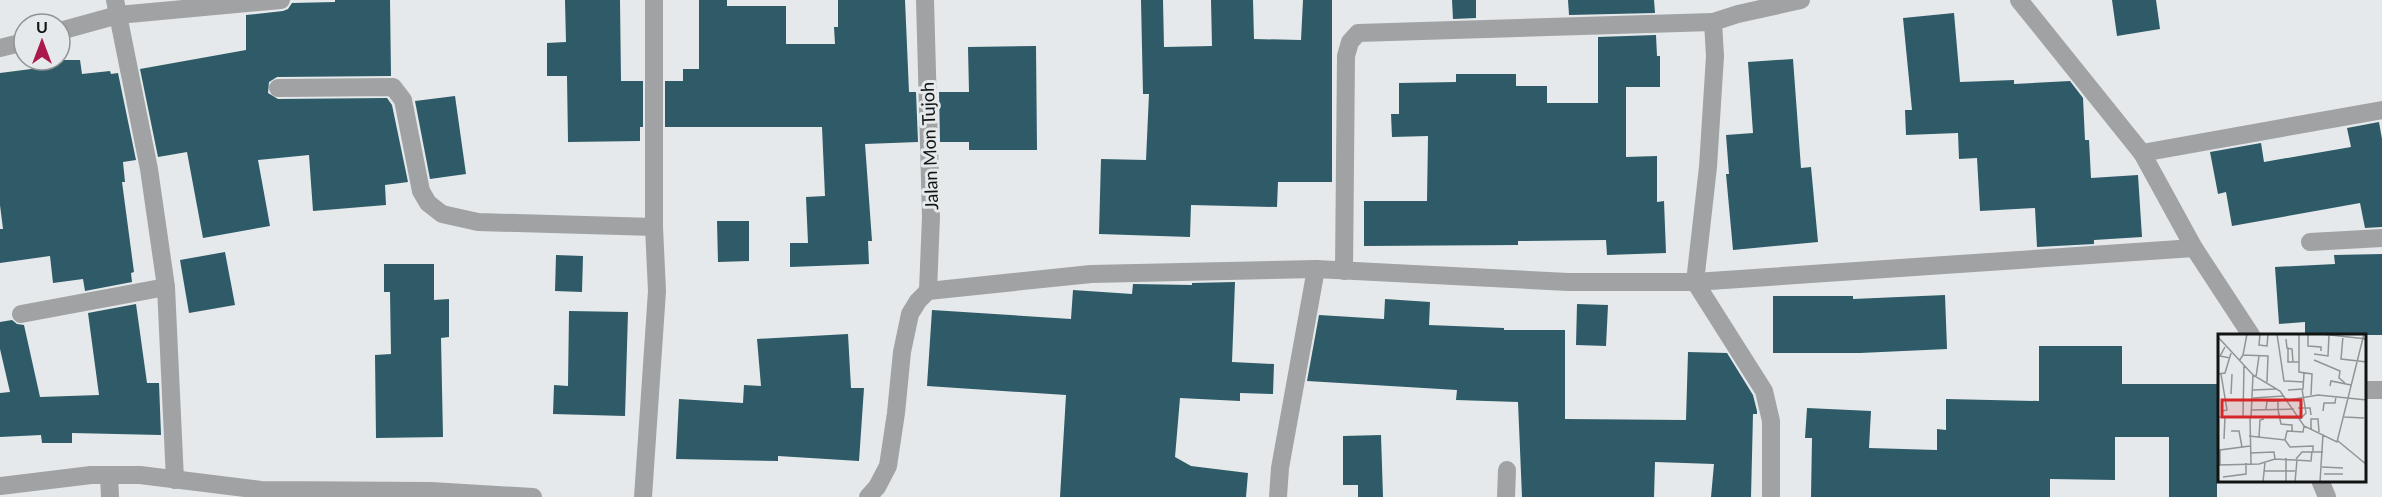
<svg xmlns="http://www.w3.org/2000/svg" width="2382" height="497" font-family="Lato,sans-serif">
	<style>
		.building { fill: #2e5b67 }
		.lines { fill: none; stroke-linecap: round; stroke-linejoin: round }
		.minor { stroke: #a0a2a3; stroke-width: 18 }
		.labels { text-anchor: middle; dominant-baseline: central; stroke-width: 6; stroke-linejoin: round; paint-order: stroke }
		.street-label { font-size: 18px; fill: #121414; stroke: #e5e9eb }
		.inset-road { fill: none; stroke: #919495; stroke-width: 1.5 }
		.view { fill: #d62828; fill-opacity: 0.15; stroke: #d62828; stroke-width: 3 }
		.inset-edge { fill: none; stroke: #121414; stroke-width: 3 }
	</style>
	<rect width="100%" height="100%" fill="#e5e9eb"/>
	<g class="building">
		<path d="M335,0H390L391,76L277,77L269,82L268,93L278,99L387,98L392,105L408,182L385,185L386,205L313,211L309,155L258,160L270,226L203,238L187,152L158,157L140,69L246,50V15L283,11L288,9L292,3L335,2Z"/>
		<path d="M565,0H620L621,81H643V127H640V141L568,142L567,76H547V43L566,42Z"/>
		<path d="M699,0H727V6H786V44H835L834,27H838V0H905L909,92H916L918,142L865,144L872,241H868L869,264L790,267V243H808L806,197L825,196L822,127H665V81H683V69H699Z"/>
		<path d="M1141,0H1163L1164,47L1212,46L1211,0H1253L1254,39L1301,40L1303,0H1332V182H1278L1277,207L1191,205L1190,237L1099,234L1101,159L1146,160L1149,94H1143Z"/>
		<path d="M1452,0H1476V18L1453,19Z"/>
		<path d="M1568,0H1654L1655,13L1569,15Z"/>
		<path d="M2112,0H2156L2160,29L2117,36Z"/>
		<path d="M1954,13L1960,82L2014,80V84L2070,81L2083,98L2085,140H2089L2091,178L2138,175L2142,237L2094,240V244L2037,247L2035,208L1980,211L1977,158L1959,159L1958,133L1906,135L1905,110H1912L1903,18Z"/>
		<path d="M1656,35L1657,56H1660V87H1626V157L1657,156V202L1664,201L1666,253L1607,255L1606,240L1518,241V245L1364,246V201H1427L1428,136L1392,137L1391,114H1399V83L1456,82V74H1516V86H1547V103H1598V37Z"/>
		<path d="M1036,46L1037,150H969V142H940L939,92H969L968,47Z"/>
		<path d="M1793,59L1801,168L1811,167L1818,242L1733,250L1726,174H1729L1726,135L1753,133L1748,62Z"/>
		<path d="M38,60H80L82,74L110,71L111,74L118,73L136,160L123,162L125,182H122L134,272L131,273L132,282L85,291L83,279L53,283L50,256L0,263V229H3L0,205V73L39,68Z"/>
		<path d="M455,96L466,174L430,179L415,101Z"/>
		<path d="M2379,122L2382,139V227L2365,228L2360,203L2232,226L2226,192L2218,194L2210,152L2261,143L2264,162L2351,147L2347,128Z"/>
		<path d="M717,221H749V261L718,262Z"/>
		<path d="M225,252L235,305L189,313L180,260Z"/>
		<path d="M2382,254V335H2305V322L2279,324L2275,267L2335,264L2334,255Z"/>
		<path d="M556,255L583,256L582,292L555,291Z"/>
		<path d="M384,264H434V300L449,299V337L441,338L443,437L376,438L375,355L391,354L390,292H384Z"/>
		<path d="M1235,282L1232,362L1274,364L1273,394L1240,393V401L1180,398L1175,457L1191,466L1248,473L1246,497H1060L1066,395L927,386L932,310L1071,319L1073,290L1132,294L1133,284L1192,285V283Z"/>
		<path d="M1945,295L1947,349L1860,353H1773V296H1853V299Z"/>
		<path d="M1385,299L1430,302L1429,325L1504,328V330H1565V419L1686,420L1688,352L1727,353L1753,395L1757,411V414H1753L1751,497H1711L1714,464L1655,462L1654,497H1522L1518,402L1456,400L1457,390L1307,381L1319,315L1384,319Z"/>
		<path d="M136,304L147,383H159L161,435L72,433V443H42L41,435L0,437V393L10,392L0,349V322L12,320L17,324L24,325L40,397L99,395L88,313Z"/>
		<path d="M1577,304L1608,305L1606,346L1576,345Z"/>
		<path d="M569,311L628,312L625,416L553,414L554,385L568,386Z"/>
		<path d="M848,334L851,388H864L859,461L778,456V461L676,459L679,399L743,403L744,385L761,386L757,339Z"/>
		<path d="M2039,346H2122V384H2217V497H2169V437H2115V480L2050,479V497H1811L1812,438H1805L1807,408L1871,411L1869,448L1937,450V429L1946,430V399L2039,401Z"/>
		<path d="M1381,435L1383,497H1358V485H1343V436Z"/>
	</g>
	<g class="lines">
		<g class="minor">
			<path d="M925,0L931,217L928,291"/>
			<path d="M2019,0L2142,153L2194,248L2251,335"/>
			<path d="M60,31L118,15L281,0"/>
			<path d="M0,48L24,42"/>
			<path d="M278,88L393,87L403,100L421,191L428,203L442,214L478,222L654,227"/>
			<path d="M2142,153L2382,110"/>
			<path d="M2310,242L2382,238"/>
			<path d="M1344,271L1346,56L1350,42L1358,33L1713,22"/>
			<path d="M166,287L175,480"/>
			<path d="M21,314L166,287L149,169L115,0"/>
			<path d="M2366,390H2382"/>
			<path d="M109,475L110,497"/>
			<path d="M2320,480L2327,497"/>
			<path d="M0,486L91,475H140L261,490L431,491L533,497"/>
			<path d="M643,497L657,291L654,227V0"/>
			<path d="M868,497L877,487L888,466L896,413L902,352L910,314L918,301L928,291L1091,274L1316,269L1568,282H1695L2194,248"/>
			<path d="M1278,497L1280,468L1316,269"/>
			<path d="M1506,497L1507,470"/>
			<path d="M1771,497V421L1764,391L1695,282L1708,167L1715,56L1713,22L1738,14L1801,0"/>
		</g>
	</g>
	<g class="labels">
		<g class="street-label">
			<text transform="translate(929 146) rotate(-92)">Jalan Mon Tujoh</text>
		</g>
	</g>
	<g transform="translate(2218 334)">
		<rect width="148" height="148" fill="#e5e9eb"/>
		<path class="inset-road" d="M42,0L41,11L49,12L50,0M59,0L66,47L86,48M81,0V38L94,40L93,61M90,0V12L103,13V17M103,0L149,5M125,2L123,25L149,28M0,3L35,41L62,57L86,92L119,108L146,0M68,5L69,14L74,15L75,28M7,13L2,22L12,24M70,14V28H81M96,20L110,22L111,1M25,21L29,0M96,26L122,37L121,44L127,49M21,27L25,21L50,22L49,48M0,40L7,39L13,19M3,40L9,76L4,77M38,43L41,22M112,52L113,47L133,51M35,56L58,55M70,56L85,55L86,39M13,60L14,40M35,64L66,62M69,65L60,67V76L63,90L74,91V97M71,66L100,61L149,66M80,74H92L93,81M48,75L49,67H60M34,76L76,75M105,77L106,69H117L118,62M0,83H33L35,41M25,83L26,32M32,83L33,130M126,83L146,84M62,84H81M82,85L88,79L84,55M93,95V85H100L101,98M13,97H21L24,113M31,102L67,106L69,97L85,98L86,92M41,103L42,86L46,85M6,105L7,82M67,106L72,113L95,112V117M120,107L149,131M32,119L56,118L57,125M68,124V148M78,125L84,118H105M0,131L41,130L57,125L93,127L94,117M2,131V116L32,112M104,133L125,134M46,137H77M106,140H125M5,143L28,140V129M45,148L47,128M77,148L79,126M102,148L105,100"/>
		<path class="view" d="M4,66H83V83H4Z"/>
		<rect width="148" height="148" class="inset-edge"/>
	</g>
	<g transform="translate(42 42)"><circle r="28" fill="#e5e9eb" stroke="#919495" stroke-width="1.5"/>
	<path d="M0-4.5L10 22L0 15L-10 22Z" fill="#ab184c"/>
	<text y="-9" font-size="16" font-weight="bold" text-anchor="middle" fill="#121414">U</text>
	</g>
</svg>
